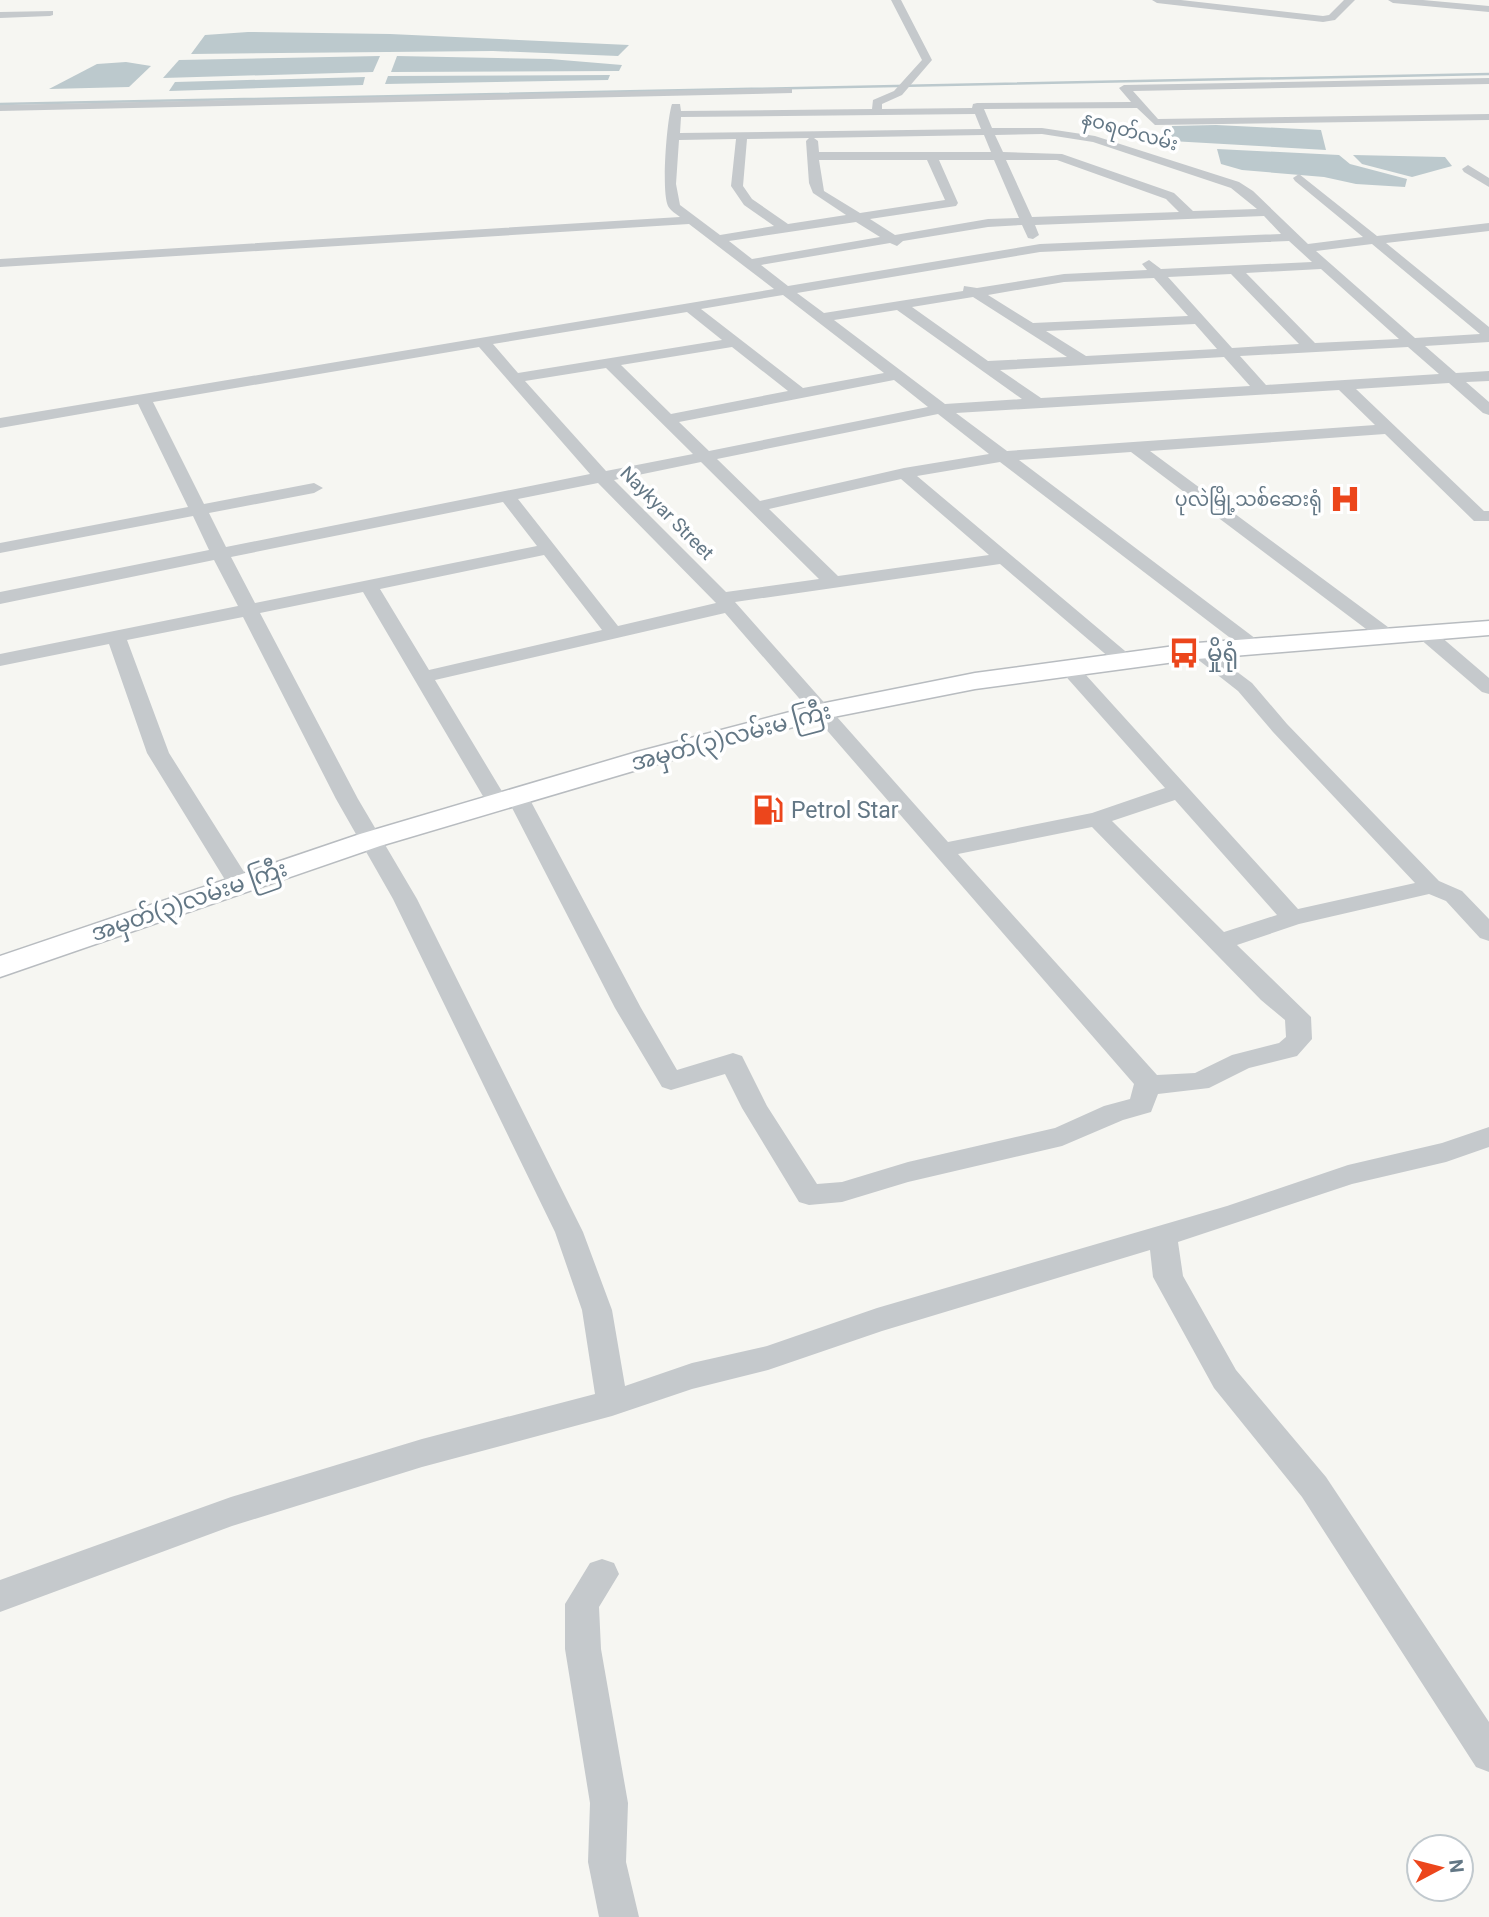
<svg xmlns="http://www.w3.org/2000/svg" width="1489" height="1917" font-family="Roboto,'Noto Sans Myanmar',sans-serif">
	<style>
		.water { fill: #bcc9cd }
		.lines { fill: none; stroke-linecap: round; stroke-linejoin: round }
		.stream { stroke: #bcc9cd; stroke-width: 2.5 }
		.major-casing { stroke: #b8bcc0; stroke-width: 3 }
		.minor { fill: #c5c9cc; fill-rule: evenodd }
		.major { fill: #fff; fill-rule: evenodd }
		.labels { text-anchor: middle; dominant-baseline: central; stroke-width: 7; stroke-linejoin: round; paint-order: stroke }
		.far-street-label { font-size: 19px; fill: #637785; stroke: #fff }
		.far-poi-label { font-size: 19px; fill: #637785; stroke: #fff; text-anchor: end }
		.poi-label { font-size: 23px; fill: #637785; stroke: #fff; text-anchor: start }
		.street-label { font-size: 23px; fill: #637785; stroke: #fff }
	</style>
	<rect width="100%" height="100%" fill="#f6f6f2"/>
	<g class="water">
		<path d="M248,32L390,34L629,45L618,56L493,51L191,54L205,35Z"/>
		<path d="M380,56L373,72L163,78L179,60Z"/>
		<path d="M397,56L550,59L622,65L619,71L391,72Z"/>
		<path d="M126,62L151,66L129,87L49,89L97,64Z"/>
		<path d="M610,75L608,80L385,84L388,76Z"/>
		<path d="M365,77L363,85L169,91L175,82Z"/>
		<path d="M1216,125L1321,130L1326,150L1171,141L1172,126Z"/>
		<path d="M1217,149L1339,155L1350,164L1407,179L1405,187L1356,184L1324,177L1242,170L1221,164Z"/>
		<path d="M1353,155L1445,157L1452,166L1412,177L1362,164Z"/>
	</g>
	<g class="lines">
		<path class="stream" d="M0,104L1489,74"/>
		<g class="major-casing">
			<path id="major" d="M1489,621V635L1197,659L975,689L823,719L657,764L380,846L0,977V956L360,834L637,752L820,704L975,673L1197,643Z"/>
		</g>
		<g class="minor">
			<path d="M891,0H901L932,60L902,95L882,104V109L972,108L973,104L977,103L1131,102L1119,88L1124,85L1489,78V84L1133,91L1158,119L1489,114V120L1155,125L1137,108L984,109L992,128H1042L1095,136L1239,182L1253,191L1308,244L1363,237L1295,181L1293,178L1299,174L1377,236L1489,223V231L1386,243L1489,327V342L1425,346L1456,373L1489,371V381L1466,382L1489,402V415L1483,413L1449,383L1356,389L1484,511H1489V521H1474L1385,434L1150,451L1396,633L1399,637L1396,641H1382L1131,452L1019,460L1260,642L1263,646L1260,650H1246L1000,462L917,476L1131,656L1134,660L1131,664H1117L1000,564L735,602L948,842L1092,813L1165,788L1061,671L1058,667L1061,663H1075L1298,909L1415,883L1273,732L1238,691L1187,651L1190,647H1204L1252,683L1287,724L1439,881L1462,891L1489,919V941L1480,938L1446,901L1429,894L1299,924L1237,945L1311,1017L1312,1039L1297,1056L1249,1068L1209,1088L1158,1094L1151,1112L1123,1120L1062,1146L908,1182L842,1202L809,1205L799,1202L742,1108L725,1074L671,1090L662,1087L615,1008L506,796L509,791H525L528,796L641,1008L677,1070L733,1053L742,1056L767,1106L817,1184L842,1182L908,1162L1055,1128L1104,1106L1130,1099L1134,1084L725,613L435,680L509,803L506,808H490L487,803L363,592L260,613L358,799L417,899L583,1232L612,1310L625,1386L692,1363L767,1346L877,1308L1227,1206L1348,1165L1442,1143L1489,1127V1147L1446,1162L1352,1184L1178,1242L1183,1276L1236,1370L1326,1477L1489,1722V1772L1476,1767L1302,1497L1214,1388L1153,1277L1150,1250L882,1331L768,1370L692,1389L612,1416L422,1467L232,1526L0,1612V1580L231,1497L422,1439L595,1394L582,1310L555,1232L393,899L336,799L243,617L127,640L169,753L251,883L247,888H231L227,883L147,753L109,644L0,666V654L238,606L214,560L0,604V592L209,550L193,516L0,553V543L188,507L138,404L0,428V418L774,289L689,224L0,267V259L680,217C676,214 670,210 668,206C661,191 667,118 672,104H680L681,111L872,109L873,100L894,91L922,60ZM975,114L981,129L680,133L681,117ZM1042,134L1093,142L1231,188L1257,209L1193,211L1174,193L1062,154L1003,152L995,135ZM984,135L991,152H819L818,141L814,138ZM809,138L806,141L809,183L813,193L846,215L788,224L752,199L743,186L747,139ZM736,139L731,186L744,205L774,226L720,235L680,205L676,184L679,140ZM819,160H927L945,200L860,213L824,191ZM939,160H994L1019,218L988,219L895,235L870,219L956,206L958,203ZM1006,160H1057L1166,199L1179,212L1032,217ZM1264,216L1281,234L1040,244L788,286L761,265L890,243L897,246L903,241L988,227L1022,225L1028,238L1033,239L1039,235L1035,225ZM856,222L880,237L752,259L729,241ZM1289,241L1312,262L1161,269L1149,260L1142,264L1147,270L1064,274L977,288L964,286L963,291L824,313L797,293L1040,252ZM1372,244L1480,334L1415,338L1316,251ZM1321,269L1399,339L1315,343L1246,273ZM1231,274L1299,344L1232,348L1168,277ZM1154,278L1188,316L1033,323L988,295L1064,282ZM783,295L884,373L803,388L701,309ZM973,297L1067,357L988,361L912,307ZM897,310L1022,399L945,404L834,320ZM687,312L722,340L518,373L493,344ZM1195,324L1217,349L1086,356L1046,331ZM479,347L590,474L226,547L209,513L314,493L323,488L314,483L204,504L153,402ZM732,347L788,391L671,414L621,365ZM1408,347L1439,374L1266,385L1240,356ZM1224,357L1250,386L1041,398L1000,370ZM606,368L693,454L606,471L525,381ZM894,380L928,407L709,451L679,422ZM1339,390L1375,425L1007,451L956,413ZM938,414L989,454L904,468L760,501L717,459ZM701,462L819,579L726,592L614,480ZM901,479L989,555L838,576L769,509ZM598,483L715,602L716,603L618,626L518,499ZM503,502L537,546L255,603L231,557ZM544,555L602,630L429,670L380,589ZM1175,800L1277,915L1224,932L1112,821ZM1092,827L1261,1000L1285,1020L1286,1037L1279,1043L1232,1055L1195,1073L1157,1075L958,854Z"/>
			<path d="M1152,0H1181L1323,16L1329,15L1344,0H1355L1335,20L1323,22L1157,3Z"/>
			<path d="M1388,0H1423L1489,6V12L1393,3Z"/>
			<path d="M53,11V15L50,16L0,18V12Z"/>
			<path d="M788,88L792,89V93L0,111V105Z"/>
			<path d="M1468,165L1489,178V187L1464,172L1462,169Z"/>
			<path d="M1426,628L1433,630L1489,678V694L1482,692L1419,638L1416,634Z"/>
			<path d="M602,1559L614,1563L619,1574L599,1607L601,1649L628,1803L626,1862L639,1917H599L588,1862L590,1803L565,1649V1604L590,1563Z"/>
		</g>
		<use href="#major" class="major"/>
	</g>
	<defs>
		<g id="hospital-bare" transform="scale(2.415)"><path d="M-5-5h3v3.5h4V-5h3V5h-3V1.5h-4V5h-3Z" fill="#ec461c" stroke="#fff" stroke-width="2.5" paint-order="stroke"/></g>
		<g id="bus-bare" transform="scale(2.415)"><path d="M-5-6H5V4H4V6H2V4H-2V6H-4V4H-5ZM-3.5-4V0h7V-4ZM-3.5 1.2v1.5H-2V1.2ZM2 1.2v1.5H3.5V1.2Z" fill="#ec461c" stroke="#fff" stroke-width="2.5" paint-order="stroke"/></g>
		<g id="fuel-bare" transform="scale(2.415)"><path d="M-5.5-6h7V0h2V4h1.3V-2.5L3-4.5l.8-.8L6-3V5H2.5V1h-1V6h-7ZM-4.2-4.7v3.2H.2V-4.7Z" fill="#ec461c" stroke="#fff" stroke-width="2.5" paint-order="stroke"/></g>
	</defs>
	<g fill-rule="evenodd">
		<use href="#hospital-bare" x="1345" y="499"/>
		<use href="#bus-bare" x="1184" y="653"/>
		<use href="#fuel-bare" x="768" y="810"/>
	</g>
	<g class="labels">
		<g class="far-street-label">
			<text transform="translate(1130 131) rotate(16)">နဝရတ်လမ်း</text>
			<text transform="translate(667 513) rotate(45)">Naykyar Street</text>
		</g>
		<g class="far-poi-label">
			<text x="1322" y="499">ပုလဲမြို့သစ်ဆေးရုံ</text>
		</g>
		<g class="poi-label">
			<text x="1207" y="653">မှိုရုံ</text>
			<text x="791" y="810">Petrol Star</text>
		</g>
		<g class="street-label">
			<text transform="translate(731 737) rotate(-15)">အမှတ်(၃)လမ်းမ ကြီး</text>
			<text transform="translate(189 901) rotate(-19)">အမှတ်(၃)လမ်းမ ကြီး</text>
		</g>
	</g>
	<g transform="translate(1440 1868) rotate(83)"><circle r="33" fill="#ffffff" stroke="#c1c9ce" stroke-width="2"/>
	<path d="M0-5L12 26L0 18L-12 26Z" fill="#ec461c"/>
	<text y="-10" font-size="19" font-weight="bold" text-anchor="middle" fill="#637785">N</text>
	</g>
</svg>
